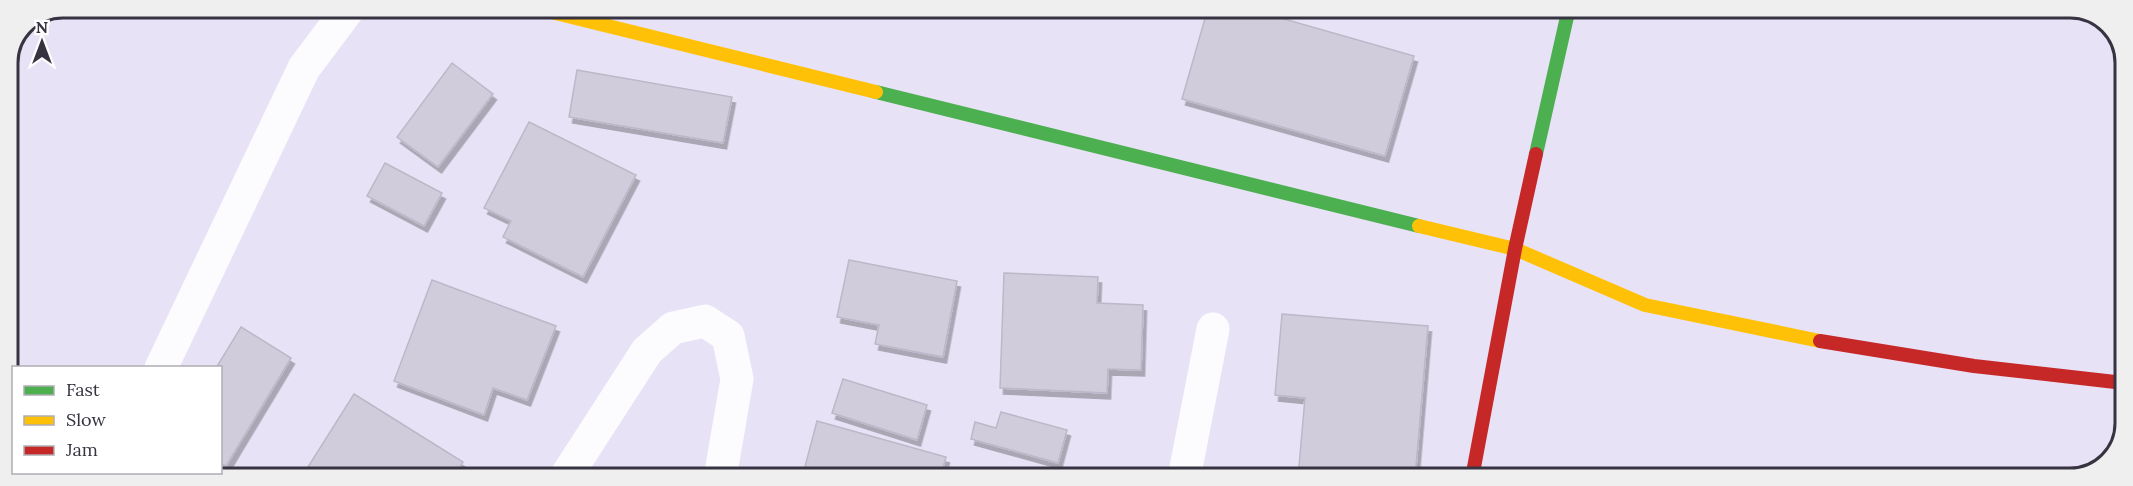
<svg xmlns="http://www.w3.org/2000/svg" width="2133" height="486" font-family="Lora,serif">
	<style>
		.building { fill: #d1ccdc; stroke: #bcb8c7; stroke-width: 1.5; filter: url(#shadow) }
		.lines { fill: none; stroke-linecap: round; stroke-linejoin: round }
		.street { stroke: #fcfbfe; stroke-width: 33 }
		.fast { stroke: #4caf50; stroke-width: 14 }
		.slow { stroke: #ffc107; stroke-width: 14 }
		.jam { stroke: #c62828; stroke-width: 14 }
		.rim { fill: none; stroke: #373341; stroke-width: 3 }
	</style>
	<defs>
		<filter id="shadow"><feDropShadow dx="3.5" dy="6" stdDeviation="0" flood-color="#0004"/></filter>
	</defs>
	<rect width="100%" height="100%" fill="#e8e2f6"/>
	<g class="building">
		<path d="M1208,8H1246L1414,56L1385,156L1182,99Z"/>
		<path d="M452,63L493,94L438,167L397,137Z"/>
		<path d="M577,70L732,97L723,143L569,117Z"/>
		<path d="M529,122L636,175L583,277L503,237L511,221L484,208Z"/>
		<path d="M385,163L442,193L424,226L367,196Z"/>
		<path d="M849,260L957,281L943,357L875,344L879,325L837,317Z"/>
		<path d="M1004,273L1098,277L1097,303L1143,305L1141,370L1108,369L1107,393L1000,388Z"/>
		<path d="M432,280L556,326L527,400L493,388L484,415L394,381Z"/>
		<path d="M1282,314L1428,326L1415,478H1298L1305,398L1275,395Z"/>
		<path d="M241,327L291,358L226,466L220,463V368H216Z"/>
		<path d="M843,379L927,405L917,440L832,413Z"/>
		<path d="M354,394L463,462L453,478H301Z"/>
		<path d="M1001,412L1067,430L1058,463L971,439L975,422L996,428Z"/>
		<path d="M817,421L946,457L940,478H802Z"/>
		<path d="M975,476L1028,478H974Z"/>
	</g>
	<g class="lines">
		<g class="street">
			<path d="M161,368L304,68L349,8"/>
			<path d="M101,477L104,472"/>
			<path d="M565,478L647,351L673,328L705,321L728,336L737,379L720,478"/>
			<path d="M1184,478L1213,329"/>
		</g>
		<g class="fast">
			<path d="M876,92L1419,226"/>
			<path d="M1536,154L1569,8"/>
		</g>
		<g class="slow">
			<path d="M535,8L876,92"/>
			<path d="M1419,226L1515,249L1645,305L1820,341"/>
		</g>
		<g class="jam">
			<path d="M1820,341L1974,366L2124,383"/>
			<path d="M1472,478L1515,249L1536,154"/>
		</g>
	</g>
	<path d="M0 0H2133V486H0ZM63 18H2070A45 45 0 0 1 2115 63V423A45 45 0 0 1 2070 468H63A45 45 0 0 1 18 423V63A45 45 0 0 1 63 18Z" fill="#efeff0" fill-rule="evenodd"/>
	<path class="rim" d="M63 18H2070A45 45 0 0 1 2115 63V423A45 45 0 0 1 2070 468H63A45 45 0 0 1 18 423V63A45 45 0 0 1 63 18Z"/>
	<rect x="12" y="366" width="210" height="108" fill="#ffffff" stroke="#afadb3" stroke-width="1.5"/>
	<rect x="24" y="386" width="30" height="9" fill="#4caf50" stroke="#afadb3" stroke-width="1.5"/>
	<text x="66" y="396" font-size="18" fill="#373341">Fast</text>
	<rect x="24" y="416" width="30" height="9" fill="#ffc107" stroke="#afadb3" stroke-width="1.5"/>
	<text x="66" y="426" font-size="18" fill="#373341">Slow</text>
	<rect x="24" y="446" width="30" height="9" fill="#c62828" stroke="#afadb3" stroke-width="1.5"/>
	<text x="66" y="456" font-size="18" fill="#373341">Jam</text>
	<g transform="translate(42 42)" stroke="#ffffff" stroke-width="4.5" paint-order="stroke">
	<path d="M0-4.5L10 22L0 15L-10 22Z" fill="#373341"/>
	<text y="-9" font-size="16" font-weight="bold" text-anchor="middle" fill="#373341">N</text>
	</g>
</svg>
